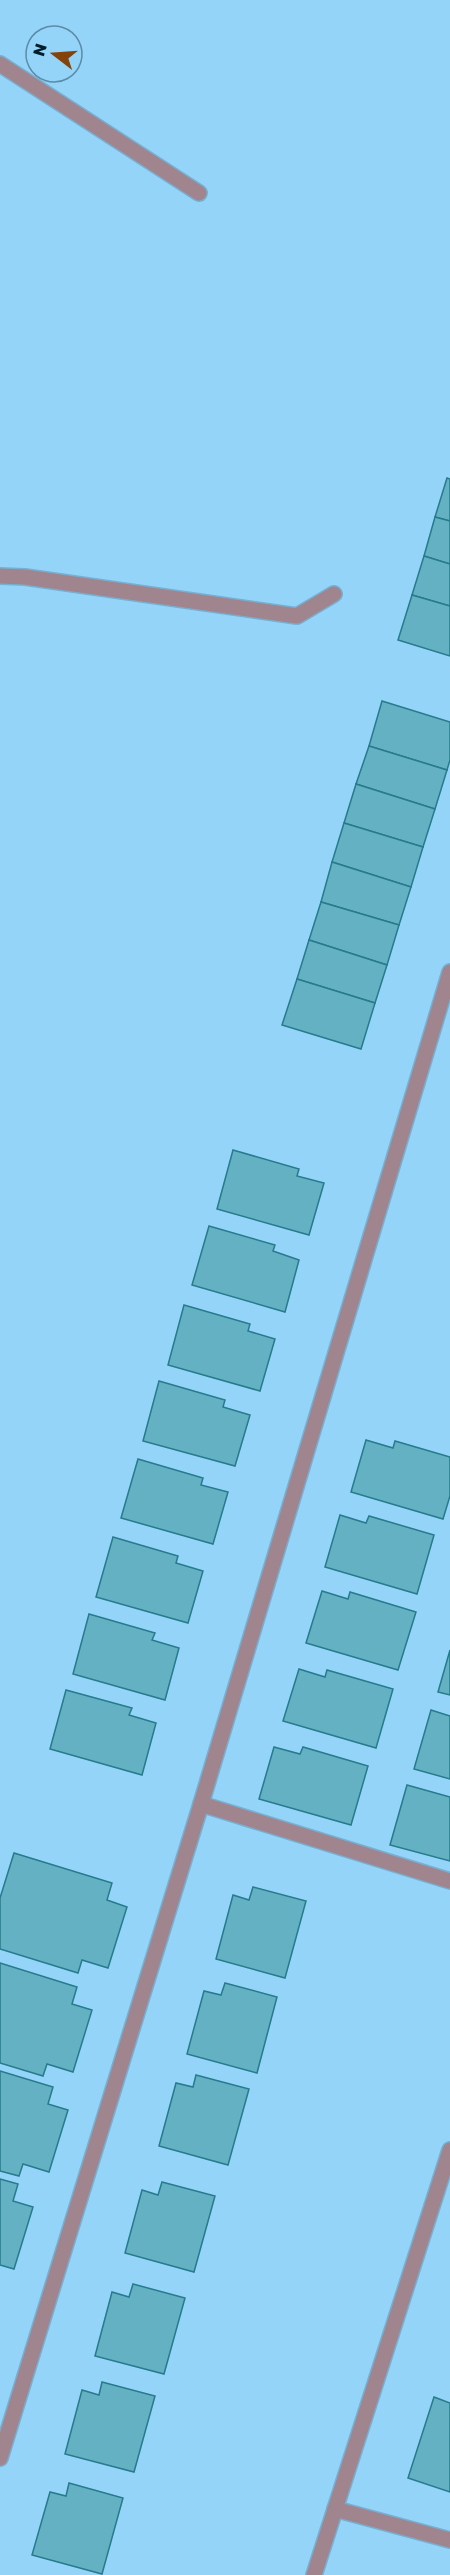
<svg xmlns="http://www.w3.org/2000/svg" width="450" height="2575" font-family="'Golos Text',sans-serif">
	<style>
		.building { fill: #64b1c3; stroke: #267b8c; stroke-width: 1.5 }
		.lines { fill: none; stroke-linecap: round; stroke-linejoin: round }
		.minor-casing { stroke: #78afd0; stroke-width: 18 }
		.minor { stroke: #a0858f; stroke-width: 15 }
	</style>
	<rect width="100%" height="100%" fill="#95d4f9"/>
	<g class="building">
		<path d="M447,478L450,479V521L435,517Z"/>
		<path d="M435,517L450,521V564L424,556Z"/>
		<path d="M424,556L450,564V606L412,595Z"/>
		<path d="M412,595L450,606V656L398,640Z"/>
		<path d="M382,701L450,722V760L447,770L369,746Z"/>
		<path d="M369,746L447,770L435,809L356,784Z"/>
		<path d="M356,784L435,809L423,847L344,823Z"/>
		<path d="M344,823L423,847L411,887L332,862Z"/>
		<path d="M332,862L411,887L399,925L321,902Z"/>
		<path d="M321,902L399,925L387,965L309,940Z"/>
		<path d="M309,940L387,965L375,1003L297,979Z"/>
		<path d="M297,979L375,1003L361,1049L282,1025Z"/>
		<path d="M233,1150L299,1169L297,1176L324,1183L309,1235L217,1209Z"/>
		<path d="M209,1226L275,1245L273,1251L299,1260L285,1312L192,1285Z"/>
		<path d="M184,1305L250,1324L248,1331L275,1339L260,1391L168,1365Z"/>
		<path d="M159,1381L225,1400L223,1407L250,1415L235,1466L143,1441Z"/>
		<path d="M366,1440L393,1448L395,1441L450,1457V1496L443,1519L351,1492Z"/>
		<path d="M138,1459L203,1478L201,1485L228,1492L213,1544L121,1518Z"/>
		<path d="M340,1515L366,1523L369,1516L434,1535L417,1594L325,1567Z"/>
		<path d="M113,1537L178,1556L176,1563L203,1571L188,1623L96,1597Z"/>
		<path d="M322,1591L348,1599L350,1592L416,1612L398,1670L306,1643Z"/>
		<path d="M89,1614L155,1633L152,1640L179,1648L165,1700L73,1674Z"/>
		<path d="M450,1650V1695L438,1692Z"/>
		<path d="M299,1669L325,1677L327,1670L393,1689L376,1748L283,1721Z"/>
		<path d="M66,1690L132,1708L129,1715L156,1723L142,1775L50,1749Z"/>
		<path d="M431,1710L450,1716V1779L414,1769Z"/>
		<path d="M274,1747L300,1754L303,1747L368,1766L351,1825L259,1799Z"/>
		<path d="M407,1785L450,1797V1861L390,1845Z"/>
		<path d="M14,1853L112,1883L107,1900L127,1907L108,1968L82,1960L78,1973L0,1949V1898Z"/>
		<path d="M253,1887L306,1901L285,1978L216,1959L233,1895L249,1900Z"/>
		<path d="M0,1963L77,1987L72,2004L92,2010L73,2072L47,2064L43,2076L0,2063Z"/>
		<path d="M225,1983L277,1997L257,2073L187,2054L204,1991L221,1995Z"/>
		<path d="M0,2071L53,2087L48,2104L68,2110L49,2172L23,2164L19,2176L0,2171Z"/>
		<path d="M196,2075L249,2089L228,2165L159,2146L176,2083L193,2087Z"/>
		<path d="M0,2179L18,2184L13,2201L33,2207L14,2269L0,2265Z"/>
		<path d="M162,2182L215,2196L194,2272L125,2253L142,2190L158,2195Z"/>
		<path d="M133,2284L185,2298L164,2374L95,2356L112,2292L129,2297Z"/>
		<path d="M102,2382L155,2396L134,2472L65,2454L82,2390L99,2395Z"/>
		<path d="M434,2397L450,2403V2492L408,2478Z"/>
		<path d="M69,2483L123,2498L102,2574L32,2555L50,2492L66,2496Z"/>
	</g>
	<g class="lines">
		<g class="minor-casing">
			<g id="minor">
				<path d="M0,64L199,193"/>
				<path d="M0,576L25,577L297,616L334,594"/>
				<path d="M201,1804L450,1881"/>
				<path d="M0,2458L201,1804L450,972"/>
				<path d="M335,2509L450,2540"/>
				<path d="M314,2575L450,2150"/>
			</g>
		</g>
		<use href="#minor" class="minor"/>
	</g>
	<g transform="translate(54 54) rotate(287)"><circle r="28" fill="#95d4f9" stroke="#5b8ba6" stroke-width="1.5"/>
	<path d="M0-4.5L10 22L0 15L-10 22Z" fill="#83430a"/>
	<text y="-9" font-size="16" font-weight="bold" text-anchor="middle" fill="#031d2a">N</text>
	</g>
</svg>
